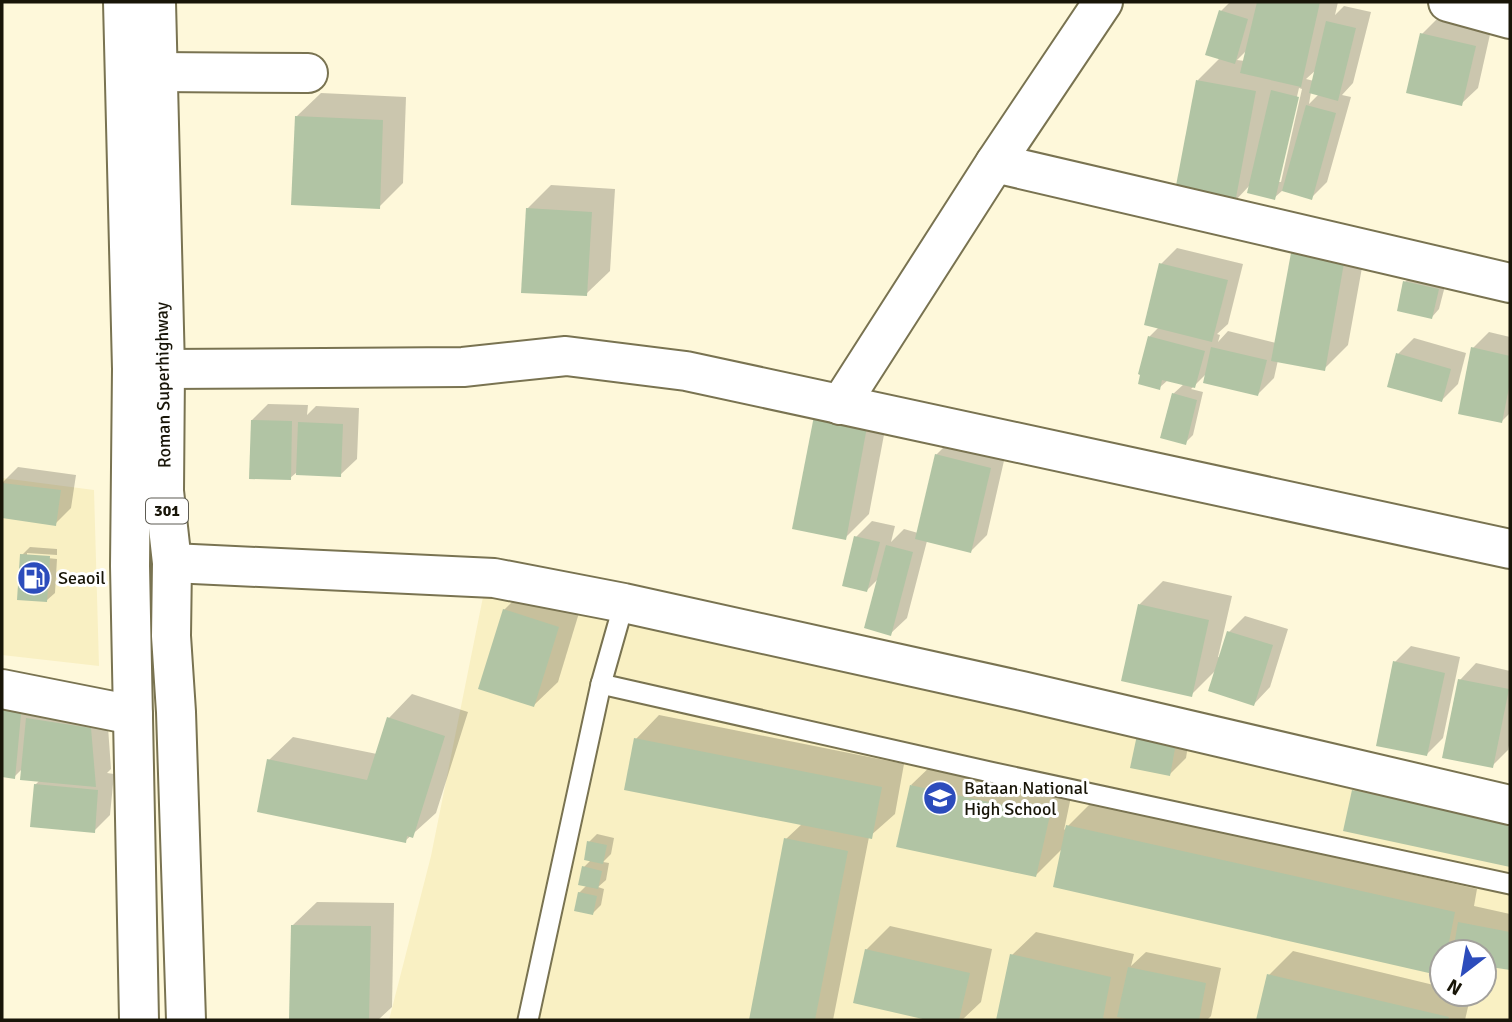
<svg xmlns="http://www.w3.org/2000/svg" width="1512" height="1022" font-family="Signika,sans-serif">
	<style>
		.built { fill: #f9f0c3; fill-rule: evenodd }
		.shadow { fill: #0003; fill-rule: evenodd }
		.building { fill: #b1c4a4 }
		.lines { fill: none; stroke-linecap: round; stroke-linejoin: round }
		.lane-casing { stroke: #797351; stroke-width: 23 }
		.street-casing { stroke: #797351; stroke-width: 42 }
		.primary-casing { stroke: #797351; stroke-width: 42 }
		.lane { stroke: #fff; stroke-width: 19 }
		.street { stroke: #fff; stroke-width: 38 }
		.primary { stroke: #fff; stroke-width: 38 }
		.labels { text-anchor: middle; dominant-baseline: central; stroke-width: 6; stroke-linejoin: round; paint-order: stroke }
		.shield { fill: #fff; stroke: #5d5b52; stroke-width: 2 }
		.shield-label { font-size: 16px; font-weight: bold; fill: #181508 }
		.street-label { font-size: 18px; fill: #181508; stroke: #fff }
		.poi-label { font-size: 18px; fill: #181508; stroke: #fff; text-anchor: start }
	</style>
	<rect width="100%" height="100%" fill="#fef8da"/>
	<g class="built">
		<path d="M2,478L94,490L99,666L2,655Z"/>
		<path d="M484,592L1510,815V1020H389L431,856ZM1442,952H1484V994H1442Z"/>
	</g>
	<g class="shadow">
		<path d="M1230,2H1338L1335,15L1344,6L1371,12L1353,83L1342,95L1351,97L1327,182L1311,198L1283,190L1274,198L1250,185L1235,201L1198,80L1220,58L1221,11ZM1248,49L1245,61L1237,60ZM1317,69L1314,81L1306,79ZM1299,88L1302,89L1281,182H1277ZM1311,92L1319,94L1309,104Z"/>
		<path d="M1438,18L1491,30L1478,88L1461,104L1422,34Z"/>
		<path d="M321,93L406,97L403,183L379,207L297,116Z"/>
		<path d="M551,185L615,189L610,271L586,294L527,209Z"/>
		<path d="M1316,230L1367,240L1348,345L1324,369L1278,360L1274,378L1258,394L1206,374L1191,389L1203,392L1193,435L1185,443L1173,394L1184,384L1168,380L1159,388L1140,373L1150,336L1159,327L1161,264L1177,248L1243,264L1228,324L1217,334L1220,335L1218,342L1228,331L1276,343L1292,254Z"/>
		<path d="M1413,274L1446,282L1439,309L1432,317L1405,282Z"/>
		<path d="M1489,332L1510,337V413L1502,421L1473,348Z"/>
		<path d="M1414,338L1466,353L1458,384L1442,400L1398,354Z"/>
		<path d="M890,403L869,514L845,538L816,417Z"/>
		<path d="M268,404L308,405L307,415L316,406L359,408L357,459L340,475L296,473L290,478L252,420Z"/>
		<path d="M952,439L1006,452L987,535L971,551L927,541L907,618L890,634L879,578L867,590L856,537L872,521L895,526L891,542L904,529L918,533L936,455Z"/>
		<path d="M18,467L76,475L71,508L55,524L2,517V483Z"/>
		<path d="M30,547L57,549V555L27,553V556L57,559L55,593L47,600L22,555Z"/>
		<path d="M1163,581L1232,596L1218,657L1221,658L1229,632L1245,616L1288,629L1270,687L1254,704L1217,669L1191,695L1123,679L1140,604Z"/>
		<path d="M528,586L582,603L558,682L534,705L504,610Z"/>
		<path d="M1411,646L1460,657L1443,738L1427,754L1395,662Z"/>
		<path d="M1476,663L1510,671V741L1508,750L1492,766L1460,680Z"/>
		<path d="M2,673L107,713L111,769L107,773L114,774L110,815L94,831L35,785L40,780L23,768L14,777L2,776Z"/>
		<path d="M412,694L468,712L436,813L405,841L269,760L293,737L377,754L389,718Z"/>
		<path d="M659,715L904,764L895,814L869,837L833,1020H751L786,839L802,824L636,739Z"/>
		<path d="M1154,720L1191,727L1186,758L1170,774Z"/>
		<path d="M935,762L1072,792L1064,830L1092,802L1477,889L1474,906L1510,914V968L1484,964V952H1442L1063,848L1036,875L911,785Z"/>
		<path d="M1377,767L1510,796V865L1345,830L1354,791Z"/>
		<path d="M597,834L614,838L611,854L603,862L609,863L606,880L598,887L604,889L601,905L593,913L579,893L587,885L584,867L591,860L589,842Z"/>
		<path d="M317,902L394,903L392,1007L378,1020H291L293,925Z"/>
		<path d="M890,926L992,949L981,1002L962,1020H935L855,1002L866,950Z"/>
		<path d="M1036,932L1134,954L1131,966L1146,952L1221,968L1211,1016L1207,1020H997L1012,955Z"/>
		<path d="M1293,951L1442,987V994H1471L1465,1020H1258L1269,975Z"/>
	</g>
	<g class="building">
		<path d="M1257,2H1320L1301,87L1240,73Z"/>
		<path d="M1219,10L1248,19L1235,64L1205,55Z"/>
		<path d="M1326,21L1356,28L1338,101L1309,93Z"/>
		<path d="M1420,33L1476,46L1462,106L1406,93Z"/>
		<path d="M1196,80L1256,91L1235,203L1175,191Z"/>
		<path d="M1271,90L1299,97L1275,200L1247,193Z"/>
		<path d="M1306,105L1336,113L1312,200L1282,191Z"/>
		<path d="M295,116L383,120L380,209L291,205Z"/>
		<path d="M526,208L592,212L587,296L521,293Z"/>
		<path d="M1291,253L1344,263L1325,371L1271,361Z"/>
		<path d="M1159,263L1228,280L1212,342L1144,325Z"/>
		<path d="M1403,281L1439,289L1432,319L1397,311Z"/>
		<path d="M1148,336L1205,351L1195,388L1162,380L1160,390L1138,384L1140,375L1138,374Z"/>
		<path d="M1211,347L1267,360L1258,396L1203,383Z"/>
		<path d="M1471,347L1510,356V382L1502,423L1458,414Z"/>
		<path d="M1396,353L1451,369L1442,402L1387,387Z"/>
		<path d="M1172,393L1197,400L1186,445L1160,438Z"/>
		<path d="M814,416L867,427L846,540L792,529Z"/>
		<path d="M251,420L292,421L291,480L249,479Z"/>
		<path d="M298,422L343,424L341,477L296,475Z"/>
		<path d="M935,454L991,468L971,553L915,539Z"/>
		<path d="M2,483L61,490L56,526L2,518Z"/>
		<path d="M854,536L880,542L867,592L842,586Z"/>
		<path d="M886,545L913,552L891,636L864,628Z"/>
		<path d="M20,554L50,556L47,602L17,600Z"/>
		<path d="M1138,604L1209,620L1192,697L1121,681Z"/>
		<path d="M503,609L559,627L534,707L478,689Z"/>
		<path d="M1227,631L1273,645L1254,706L1208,691Z"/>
		<path d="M1393,661L1445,673L1427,756L1376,746Z"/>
		<path d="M1458,679L1509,689L1493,768L1442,758Z"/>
		<path d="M2,691L23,693L15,779L2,777Z"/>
		<path d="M387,717L445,736L413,838L407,836L406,843L257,812L267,759L367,780Z"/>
		<path d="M26,718L91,728L96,787L20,780Z"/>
		<path d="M1137,735L1176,743L1170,776L1130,768Z"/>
		<path d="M634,738L882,787L872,839L624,790Z"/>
		<path d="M34,784L98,790L95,833L30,827Z"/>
		<path d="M910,785L1050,815L1036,877L896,847Z"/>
		<path d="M1352,790L1510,824V867L1343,831Z"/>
		<path d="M1066,825L1455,912L1447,952H1442V976L1053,887Z"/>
		<path d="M784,838L848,851L815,1020H749Z"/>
		<path d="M587,841L607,845L603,864L584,860Z"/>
		<path d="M582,866L602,871L598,889L578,885Z"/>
		<path d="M578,892L597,896L593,915L574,911Z"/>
		<path d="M1458,922L1510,932V970L1484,966V952H1453Z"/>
		<path d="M291,925L371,926L369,1020H289Z"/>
		<path d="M865,949L970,973L959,1020H927L853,1003Z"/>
		<path d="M1010,954L1111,977L1103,1018L1109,1020H996Z"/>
		<path d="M1128,967L1206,983L1199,1020H1132L1117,1017Z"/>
		<path d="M1267,974L1449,1017L1448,1020H1256Z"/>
	</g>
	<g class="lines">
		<g class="lane-casing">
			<g id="lane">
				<path d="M624,603L601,684L990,772L1510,884"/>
				<path d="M528,1020L601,684"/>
			</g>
		</g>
		<g class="street-casing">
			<g id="street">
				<path d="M1448,2L1510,19"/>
				<path d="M156,72L308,73"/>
				<path d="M995,163L1510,283"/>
				<path d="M165,369L463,367L566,356L686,371L1510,549"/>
				<path d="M840,405L995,163L1103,2"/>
				<path d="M172,563L494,578L624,603L1022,691L1510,805"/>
				<path d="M2,689L133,715"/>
			</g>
		</g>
		<g class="primary-casing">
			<g id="primary">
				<path d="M123,2L132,369L130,566L139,1020"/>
				<path d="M156,2L165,369L164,491L172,563L171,636L176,712L186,1020"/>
			</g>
		</g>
		<use href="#lane" class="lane"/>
		<use href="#street" class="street"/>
		<use href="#primary" class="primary"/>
	</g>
	<defs>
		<g id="fuel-disc" transform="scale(1.75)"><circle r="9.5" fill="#2c4cbc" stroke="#fff"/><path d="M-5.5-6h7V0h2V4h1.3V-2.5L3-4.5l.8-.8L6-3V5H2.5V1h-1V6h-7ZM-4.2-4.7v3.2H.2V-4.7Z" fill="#fff"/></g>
		<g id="school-disc" transform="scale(1.75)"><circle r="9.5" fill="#2c4cbc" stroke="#fff"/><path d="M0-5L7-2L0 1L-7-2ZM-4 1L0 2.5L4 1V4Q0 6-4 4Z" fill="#fff"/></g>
	</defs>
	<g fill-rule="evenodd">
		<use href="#fuel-disc" x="34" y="578"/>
		<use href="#school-disc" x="940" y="798"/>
	</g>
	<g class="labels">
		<rect class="shield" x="146" y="498.5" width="42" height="25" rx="5"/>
		<g class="shield-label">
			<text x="167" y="511">301</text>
		</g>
		<g class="street-label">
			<text transform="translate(163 385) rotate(-91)">Roman Superhighway</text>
		</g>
		<g class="poi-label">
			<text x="58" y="578">Seaoil</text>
			<text x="964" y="788">Bataan National<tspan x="964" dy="21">High School</tspan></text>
		</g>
	</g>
	<rect width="1512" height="1022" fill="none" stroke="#181508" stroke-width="7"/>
	<g transform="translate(1463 973) rotate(211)"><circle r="33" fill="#ffffff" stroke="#a3a19c" stroke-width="2"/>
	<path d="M0-5L12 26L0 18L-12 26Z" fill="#2c4cbc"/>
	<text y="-10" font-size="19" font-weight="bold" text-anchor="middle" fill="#181508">N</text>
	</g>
</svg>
